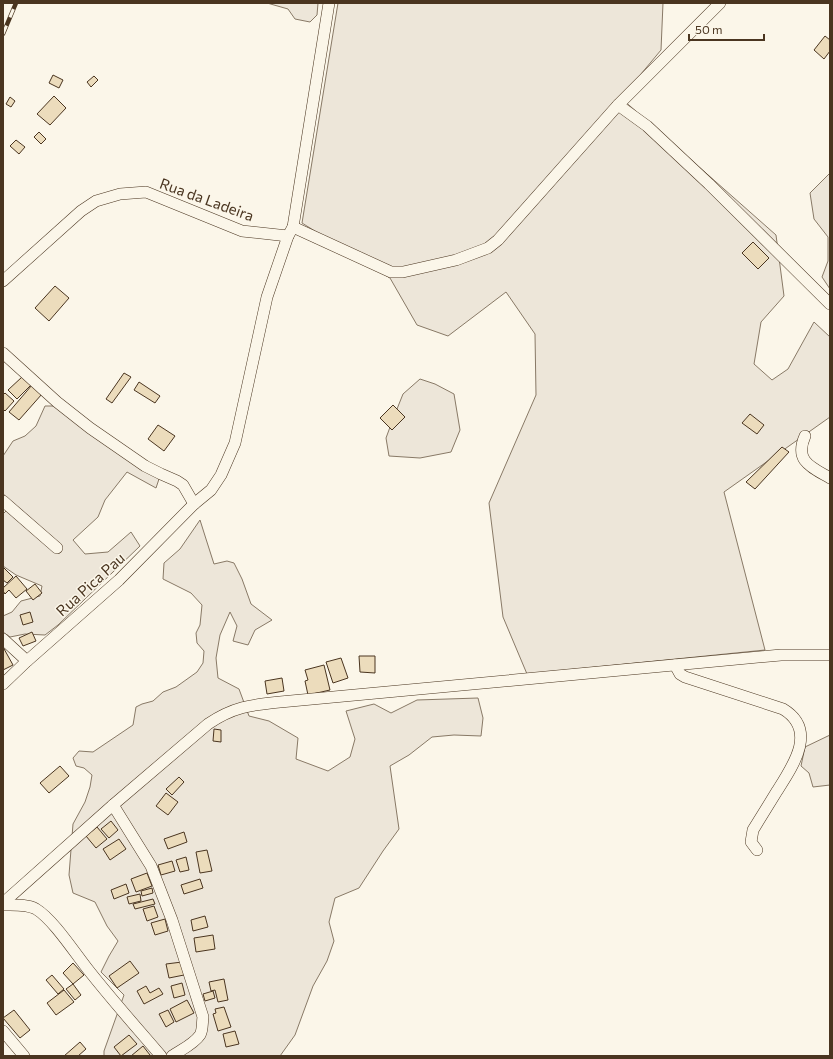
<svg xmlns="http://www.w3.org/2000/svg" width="833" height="1059" font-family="Commissioner,sans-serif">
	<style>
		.green { fill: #ede6d9; stroke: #887966 }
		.building { fill: #ecdcbc; stroke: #4a3520 }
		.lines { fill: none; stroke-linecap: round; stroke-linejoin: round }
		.minor-casing { stroke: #4a3520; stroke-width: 12 }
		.minor { stroke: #fbf6e9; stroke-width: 11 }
		.rail-casing { stroke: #4a3520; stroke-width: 4.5 }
		.rail { stroke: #fbf6e9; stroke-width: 3; stroke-dasharray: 9; stroke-linecap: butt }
		.labels { text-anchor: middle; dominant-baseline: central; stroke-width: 3; stroke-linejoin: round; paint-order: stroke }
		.street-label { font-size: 15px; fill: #4a3520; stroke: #fbf6e9 }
	</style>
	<rect width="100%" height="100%" fill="#fbf6e9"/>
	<g class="green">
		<path d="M267,3H318L317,15L310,22L295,19L288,9Z"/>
		<path d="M338,3H663L661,50L621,98L776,235L784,296L761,322L754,364L772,380L788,369L814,322L830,337V417L724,492L765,650L527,674L503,617L489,503L536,395L535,334L506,292L448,336L417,325L390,278L302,223Z"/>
		<path d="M830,173V289L822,277L828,261V237L814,219L810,193Z"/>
		<path d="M420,379L435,384L454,394L460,430L451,452L420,458L389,456L386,438L393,419L403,394Z"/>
		<path d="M45,406H56L137,466L159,479L156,488L127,472L105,500L98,517L73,540L85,554L108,552L131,532L140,546L58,625L45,635L25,634L10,637L3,632V616L12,612L21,601L40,596L42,586L16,575L3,566V514L7,510L6,498L3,493V456L13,441L25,436L36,426Z"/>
		<path d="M200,520L206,539L214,564L227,561L234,563L242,579L251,604L272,620L255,630L248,645L233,641L237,626L230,612L220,635L216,658L218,678L239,689L249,716L269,721L298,738L296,759L328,771L350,757L355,739L346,711L374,704L391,713L417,700L478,698L483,718L481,736L454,735L432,737L409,755L390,766L399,829L383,851L359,888L335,898L329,922L334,941L327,961L313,986L295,1035L280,1056H104V1051L124,995L101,972L109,956L118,941L107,926L95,902L73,893L69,875L73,824L85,802L90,787L92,775L84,768L76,766L73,758L79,751L93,752L133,725L136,707L142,704L153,701L163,692L176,687L197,672L203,663L204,651L197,643L196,633L200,625L202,605L191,593L163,579L164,563L180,549Z"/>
		<path d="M830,735V785L813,787L809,773L801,766L805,747Z"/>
	</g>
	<g class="building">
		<path d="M825,36L830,40V51L824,59L814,50Z"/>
		<path d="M53,75L63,80L59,88L49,83Z"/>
		<path d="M94,76L98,80L91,87L87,82Z"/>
		<path d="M54,96L66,108L50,125L37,114Z"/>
		<path d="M10,97L15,101L11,107L6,104Z"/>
		<path d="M39,132L46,139L41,144L34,137Z"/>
		<path d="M16,140L25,147L19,154L10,146Z"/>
		<path d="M753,242L769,258L758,269L742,253Z"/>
		<path d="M55,286L69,298L49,321L35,308Z"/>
		<path d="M124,373L131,377L112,403L106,399Z"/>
		<path d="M22,377L31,385L17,399L8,390Z"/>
		<path d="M139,382L160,396L155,403L134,390Z"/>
		<path d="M32,385L42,394L19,420L9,412Z"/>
		<path d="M5,393L14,401L5,411L3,409V395Z"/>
		<path d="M393,405L405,417L392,430L380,418Z"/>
		<path d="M750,414L764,425L757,434L742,423Z"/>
		<path d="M158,425L175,436L164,451L148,439Z"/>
		<path d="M782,447L789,452L755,489L746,482Z"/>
		<path d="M3,567L13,577L7,583L3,580Z"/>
		<path d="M16,576L27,589L16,598L9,590L5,594L3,591V588Z"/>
		<path d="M35,584L42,593L33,600L26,591Z"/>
		<path d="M30,612L33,622L23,625L20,615Z"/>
		<path d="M32,632L36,641L23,646L19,638Z"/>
		<path d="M3,647L13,665L3,670Z"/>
		<path d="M359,656H375V673L360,672Z"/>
		<path d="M341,658L348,678L333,683L326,662Z"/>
		<path d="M324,665L330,690L308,695L305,681L308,680L305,670Z"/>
		<path d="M282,678L284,691L267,694L265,681Z"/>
		<path d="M214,729L221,730V742L213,741Z"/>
		<path d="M60,766L69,776L49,793L40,783Z"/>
		<path d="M179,777L184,782L172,795L166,789Z"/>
		<path d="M166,793L178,802L168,815L156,806Z"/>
		<path d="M111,821L118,830L109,838L101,829Z"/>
		<path d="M97,827L107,839L96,848L86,836Z"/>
		<path d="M184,832L187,842L168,849L164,839Z"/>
		<path d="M119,839L126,849L110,860L103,849Z"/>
		<path d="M207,850L212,871L200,873L196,852Z"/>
		<path d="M186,857L189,870L180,872L176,860Z"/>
		<path d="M172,861L175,871L161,875L158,865Z"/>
		<path d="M147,873L152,886L136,892L131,879Z"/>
		<path d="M200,879L203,888L184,894L181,885Z"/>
		<path d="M126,884L129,893L114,899L111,890Z"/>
		<path d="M152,888L153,893L142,896L141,891Z"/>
		<path d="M140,894L141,901L129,904L127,897Z"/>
		<path d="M153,899L155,904L135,909L133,904Z"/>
		<path d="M154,906L158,917L147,921L143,909Z"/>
		<path d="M205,916L208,927L193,931L191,920Z"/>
		<path d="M165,919L168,931L155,935L151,923Z"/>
		<path d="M213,935L215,949L196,952L194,938Z"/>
		<path d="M130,961L139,973L117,988L109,976Z"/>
		<path d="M182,962L184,975L169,978L166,964Z"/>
		<path d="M73,963L84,975L73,984L63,973Z"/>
		<path d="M52,975L64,989L58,994L46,980Z"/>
		<path d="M224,979L228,1000L218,1002L215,990L211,991L209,982Z"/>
		<path d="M182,983L185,995L174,998L171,986Z"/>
		<path d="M73,984L81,995L75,1000L66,989Z"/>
		<path d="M146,986L150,993L159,988L163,994L144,1004L137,991Z"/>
		<path d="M64,990L74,1002L56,1015L47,1003Z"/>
		<path d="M213,991L215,998L205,1001L203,994Z"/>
		<path d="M187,1000L194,1013L176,1022L170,1009Z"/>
		<path d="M224,1007L231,1027L218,1031L213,1014L216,1013L215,1009Z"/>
		<path d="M14,1010L30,1030L20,1038L3,1018Z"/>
		<path d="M168,1010L174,1022L166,1027L159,1014Z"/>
		<path d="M235,1031L239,1044L226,1047L223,1034Z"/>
		<path d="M129,1035L137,1044L121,1056L114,1047Z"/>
		<path d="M80,1042L86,1049L78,1056H64Z"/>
		<path d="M143,1046L150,1055L148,1056H131Z"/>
	</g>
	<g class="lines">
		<g class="minor-casing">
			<g id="minor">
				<path d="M618,105L647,126L709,184L830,304"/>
				<path d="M293,227L391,272H403L456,260L488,248L498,240L618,105L720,3"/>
				<path d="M3,281L81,211L96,201L120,194L146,192L242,231L288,236"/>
				<path d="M3,353L57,402L90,428L145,466L161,474L177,481L183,485L194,504"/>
				<path d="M805,436C794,461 811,467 830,478"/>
				<path d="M3,501L57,548"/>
				<path d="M3,639L27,661"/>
				<path d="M675,665L680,674L685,677L783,709C818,730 793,766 777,791C769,804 761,817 753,830L751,842L757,850"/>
				<path d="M3,684L27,661L119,580L194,504L211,490L221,475L235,443L267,297L288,236L293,227L329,3"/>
				<path d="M113,805L151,866L172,920L203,1017C202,1023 203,1030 200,1035C194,1044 181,1050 172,1056"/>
				<path d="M3,903L113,805L208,724C233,707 250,705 280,702L781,655H830"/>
				<path d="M3,905C13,905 27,904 36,909C54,920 76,955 90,972C113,1001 137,1028 161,1056"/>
				<path d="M3,1031L24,1056"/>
			</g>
		</g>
		<use href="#minor" class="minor"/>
		<g class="rail-casing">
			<path id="rail" d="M3,34L16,3"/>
		</g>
		<use href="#rail" class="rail"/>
	</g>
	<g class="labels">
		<g class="street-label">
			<text transform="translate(207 199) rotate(20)">Rua da Ladeira</text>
			<text transform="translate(90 584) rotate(-42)">Rua Pica Pau</text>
		</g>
	</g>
	<rect width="833" height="1059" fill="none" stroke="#4a3520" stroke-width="8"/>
	<path d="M689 34v6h75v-6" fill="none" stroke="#4a3520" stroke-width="2"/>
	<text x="695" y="34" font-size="12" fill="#4a3520" stroke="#fbf6e9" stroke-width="3" paint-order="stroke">50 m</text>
</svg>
